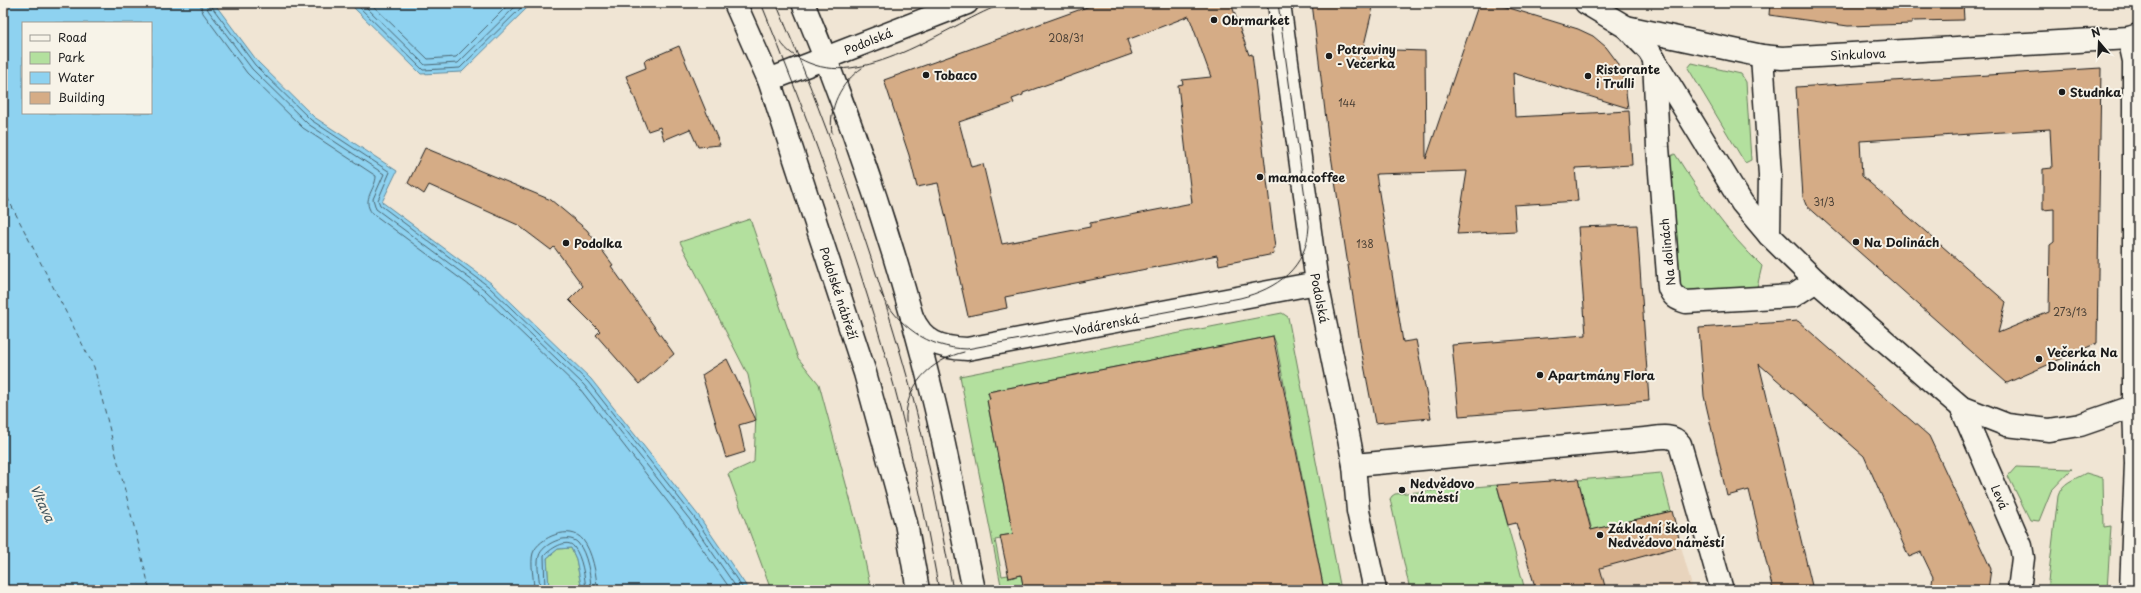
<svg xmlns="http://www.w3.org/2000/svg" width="2141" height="593" font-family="'Playpen Sans',sans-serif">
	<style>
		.built { fill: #e8d4bd }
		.green { fill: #b3e09e; stroke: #687e5d }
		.water { fill: #8ed2f0; stroke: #60899b; fill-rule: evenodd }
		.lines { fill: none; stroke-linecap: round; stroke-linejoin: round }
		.shore { stroke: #4a6571; stroke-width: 1 }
		.ferry { stroke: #3e535c; stroke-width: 1; stroke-dasharray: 5 4; stroke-linecap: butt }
		.building { fill: #d5ac86; stroke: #1c1c1c; fill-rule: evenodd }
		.minor-casing { stroke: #1c1c1c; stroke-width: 25 }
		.tertiary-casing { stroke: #1c1c1c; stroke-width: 25 }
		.secondary-casing { stroke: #1c1c1c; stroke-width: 25 }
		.minor { stroke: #f7f3e8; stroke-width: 22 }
		.tertiary { stroke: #f7f3e8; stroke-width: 22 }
		.secondary { stroke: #f7f3e8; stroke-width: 22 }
		.tram { stroke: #1c1c1c; stroke-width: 1 }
		.poi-dot { fill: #1c1c1c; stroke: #f7f3e8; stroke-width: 1.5 }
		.labels { text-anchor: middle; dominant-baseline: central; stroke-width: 4; stroke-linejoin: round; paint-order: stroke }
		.number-label { font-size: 10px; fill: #4a4036 }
		.poi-label { font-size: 12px; font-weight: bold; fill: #1c1c1c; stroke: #f7f3e8; text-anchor: start }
		.street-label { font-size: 12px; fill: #1c1c1c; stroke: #f7f3e8 }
		.water-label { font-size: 13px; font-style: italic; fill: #3e535c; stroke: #f7f3e8 }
	</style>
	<rect width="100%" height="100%" fill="#f0e5d4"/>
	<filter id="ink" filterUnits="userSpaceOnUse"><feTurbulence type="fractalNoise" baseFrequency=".025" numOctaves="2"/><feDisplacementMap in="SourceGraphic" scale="8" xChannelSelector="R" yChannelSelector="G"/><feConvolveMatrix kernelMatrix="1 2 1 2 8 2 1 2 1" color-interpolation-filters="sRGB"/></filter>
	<g filter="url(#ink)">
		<path class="built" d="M1661,473L1693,590H1536L1532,576L1531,577L1518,523L1508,525L1497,485Z"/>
		<g class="green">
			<path d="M1692,63L1741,74L1746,82L1751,160L1745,163L1688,68Z"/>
			<path d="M1675,154C1701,195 1727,233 1762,266L1757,287L1690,291L1680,286L1675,273L1667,158Z"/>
			<path d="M750,219L798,358L819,384L859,532L871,590H771L728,474L754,462L756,414L748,375L680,242Z"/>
			<path d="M1282,313L1288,317L1341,590H1324L1276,343L1273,336L988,392L990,399L987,400L1013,534L1001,536V539L995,540L1002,576L1008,575L1009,578L1021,575L1024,590H1002L960,376Z"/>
			<path d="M2016,467L2072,469L2051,491L2039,521L2030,520L2008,476Z"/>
			<path d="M1661,473L1671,511L1592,530L1578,480Z"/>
			<path d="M2086,473L2103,478L2104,527L2111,526L2107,590H2047L2058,496C2062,482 2074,480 2086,473Z"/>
			<path d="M1497,485L1525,590H1410L1390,499L1392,496L1395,494Z"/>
			<path d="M571,548L576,559L582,590H549L547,558L558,549Z"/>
		</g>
		<g class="water">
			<path d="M3,3H214L258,62L314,117L397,171L382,202L491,283L591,379L698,515L749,590H582L576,559L571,548L558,549L547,558L549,590H3ZM23,23H151V113H23Z"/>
			<path d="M349,3H532L462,72L421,74Z"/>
		</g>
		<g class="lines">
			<g class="shore">
				<path d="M200,3L203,13L247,73L303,128L376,176C376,189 361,199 372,213L481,294L580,389L685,524L731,590"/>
				<path d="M206,3L208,10L252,69L308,124L384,174L373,199L376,209L485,290L584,385L690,520L738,590"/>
				<path d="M211,3L212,7L255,65L311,120L390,172L378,200L380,205L488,286L588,382L694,517L744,590"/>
				<path d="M355,3L423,70L460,68L526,3"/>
				<path d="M362,3L425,65L458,63L519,3"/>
				<path d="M370,3L428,59L456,57L510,3"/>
				<path d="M534,590C534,579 530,563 533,553C539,537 571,524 583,540C592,551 597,575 597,590"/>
				<path d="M540,590C540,580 536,566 539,556C542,544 568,532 578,543C587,553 591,577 591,590"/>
				<path d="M545,590L544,556C549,550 567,537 574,547C582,557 585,578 586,590"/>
			</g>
			<path class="ferry" d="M3,189L94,367L150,590"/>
		</g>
		<g class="building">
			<path d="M1098,3H1231L1249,55L1252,54L1275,248H1273L1274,254L1219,265L1217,255L1035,291L1005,297L1007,308L968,316L938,183L917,187L909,155L884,80ZM1189,16L1211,77L1182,80L1183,84L1178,85L1192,203L1090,223V227L1002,244L983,164L971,167L959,122L1014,103L1012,99L1023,95V93L1132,54L1127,40Z"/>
			<path d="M1312,3H1374L1363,49L1425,51L1426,159L1479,3H1493L1578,29L1593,36L1606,47L1618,63L1624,77L1628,108L1513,73L1515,117L1629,111L1632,165L1575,168L1578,201L1514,205L1516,231L1457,234L1467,171L1376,174L1403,342L1416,340L1431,418L1375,423L1361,349L1328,136Z"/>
			<path d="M1770,3H1963L1964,20L1912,21V24L1848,26L1769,15Z"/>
			<path d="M679,46L720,145L698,147L690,129L664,140L660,127L648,131L626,76L646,68L644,61Z"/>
			<path d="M2101,68L2097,343L2007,383L1806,205L1803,197L1796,87ZM2050,129L2052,168L2043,169V210L2054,209V242L2050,245L2049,312L1998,333L2006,302L1862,176L1860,141Z"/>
			<path d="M425,148L551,200L587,230L613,265L611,266L674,354L639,384L596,335L600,331L569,300L583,286L554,247L551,250L518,225L429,185L424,194L408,183Z"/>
			<path d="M1637,225L1649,401L1459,416L1452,345L1586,335L1578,227Z"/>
			<path d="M1798,321L1929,436L1991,569L1988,590H1931L1933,577L1921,552L1909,557L1864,456L1759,364L1813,590H1773L1749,490L1727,496L1704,396L1699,328Z"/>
			<path d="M1273,336L1324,590H1024L1021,575L1009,578L1000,536L1013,534L987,400L990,399L988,392Z"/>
			<path d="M727,359L756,420L739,425L745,452L726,458L702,375Z"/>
			<path d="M1578,479L1591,530L1672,511L1681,546L1600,568L1606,590H1536L1516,523L1508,525L1497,485Z"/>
		</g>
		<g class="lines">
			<g class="minor-casing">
				<g id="minor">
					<path d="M1279,3L1317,283L1349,439L1354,465L1358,511L1375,590"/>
					<path d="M1626,27L1762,56L1782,58L2129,38L2138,35"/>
					<path d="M2129,38L2134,61V407L2136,463L2131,590"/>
					<path d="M1762,56L1770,175L1769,235"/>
					<path d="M1654,59L1658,147L1669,288C1673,297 1677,299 1686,302L1793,296L1816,281"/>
					<path d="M912,317C923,342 940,348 967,349L1317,283"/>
					<path d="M1961,407L2021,546L2023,558L2019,590"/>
					<path d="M1354,465L1645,439C1657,438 1672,433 1680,444L1722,590"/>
				</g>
			</g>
			<g class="tertiary-casing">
				<g id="tertiary">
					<path d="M1586,3L1626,27L1649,51L1742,203L1769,235L1816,281L1961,407L2007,425L2049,430L2080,425L2138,405"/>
					<path d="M769,80L967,3"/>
				</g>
			</g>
			<g class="secondary-casing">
				<g id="secondary">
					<path d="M735,3L769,80L865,373L906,523L918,590"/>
					<path d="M803,3C856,130 900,263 933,397C949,461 960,526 974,590"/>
				</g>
			</g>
			<use href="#minor" class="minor"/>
			<use href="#tertiary" class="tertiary"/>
			<use href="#secondary" class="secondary"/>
			<g class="tram">
				<path d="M761,3C809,120 852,239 887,361C909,436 925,514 939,590"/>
				<path d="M776,3C825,117 866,236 901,355C924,432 938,511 953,590"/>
				<path d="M780,41C787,52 797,58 809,63C869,88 949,23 1005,3"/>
				<path d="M832,133C828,108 841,82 862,68"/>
				<path d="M880,292C898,326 927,348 967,349L1240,298C1277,289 1307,268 1309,226L1278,3"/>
				<path d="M906,422C904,386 931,360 964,352"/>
			</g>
		</g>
	</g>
	<g class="poi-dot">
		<circle cx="1214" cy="20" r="4"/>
		<circle cx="1329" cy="56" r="4"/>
		<circle cx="926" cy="75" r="4"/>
		<circle cx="1588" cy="76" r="4"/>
		<circle cx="2062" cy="92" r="4"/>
		<circle cx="1260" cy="177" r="4"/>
		<circle cx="1856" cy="242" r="4"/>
		<circle cx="566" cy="243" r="4"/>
		<circle cx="2039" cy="359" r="4"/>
		<circle cx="1540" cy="375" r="4"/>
		<circle cx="1402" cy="490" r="4"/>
		<circle cx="1600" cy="535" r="4"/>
	</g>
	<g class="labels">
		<g class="number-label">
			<text x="1066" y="37">208/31</text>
			<text x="1347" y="102">144</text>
			<text x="1824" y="201">31/3</text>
			<text x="1365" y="243">138</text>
			<text x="2070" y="311">273/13</text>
		</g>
		<g class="poi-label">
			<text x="1222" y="20">Obrmarket</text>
			<text x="1337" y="49">Potraviny<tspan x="1337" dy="14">- Večerka</tspan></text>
			<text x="1596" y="69">Ristorante<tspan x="1596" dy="14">i Trulli</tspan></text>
			<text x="934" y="75">Tobaco</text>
			<text x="2070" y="92">Studnka</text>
			<text x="1268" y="177">mamacoffee</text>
			<text x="1864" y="242">Na Dolinách</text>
			<text x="574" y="243">Podolka</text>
			<text x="2047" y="352">Večerka Na<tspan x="2047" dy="14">Dolinách</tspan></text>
			<text x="1548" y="375">Apartmány Flora</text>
			<text x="1410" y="483">Nedvědovo<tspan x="1410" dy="14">náměstí</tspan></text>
			<text x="1608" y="528">Základní škola<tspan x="1608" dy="14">Nedvědovo náměstí</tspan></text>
		</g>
		<g class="street-label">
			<text transform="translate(868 41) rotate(-22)">Podolská</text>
			<text transform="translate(1858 54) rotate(-3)">Sinkulova</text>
			<text transform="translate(1667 252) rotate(-96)">Na dolinách</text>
			<text transform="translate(839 293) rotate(72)">Podolské nábřeží</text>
			<text transform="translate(1320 298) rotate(79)">Podolská</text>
			<text transform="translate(1106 324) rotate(-11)">Vodárenská</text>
			<text transform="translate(2000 497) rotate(67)">Levá</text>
		</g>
		<g class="water-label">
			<text transform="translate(43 503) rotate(65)">Vltava</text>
		</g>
	</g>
	<rect width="2141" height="593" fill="none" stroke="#f7f3e8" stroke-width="16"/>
	<rect x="8" y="8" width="2125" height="577" fill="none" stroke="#1c1c1c" stroke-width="1.5" filter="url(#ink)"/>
	<rect x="22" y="22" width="130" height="92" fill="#f7f3e8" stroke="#9f9d96"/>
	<rect x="30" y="35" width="20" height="6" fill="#f7f3e8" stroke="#9f9d96"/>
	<text x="58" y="42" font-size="12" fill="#1c1c1c">Road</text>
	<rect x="30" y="52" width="20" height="12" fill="#b3e09e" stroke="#9f9d96"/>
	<text x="58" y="62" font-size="12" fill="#1c1c1c">Park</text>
	<rect x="30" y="72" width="20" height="12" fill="#8ed2f0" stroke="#9f9d96"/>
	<text x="58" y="82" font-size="12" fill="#1c1c1c">Water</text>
	<rect x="30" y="92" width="20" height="12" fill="#d5ac86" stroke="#9f9d96"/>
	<text x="58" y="102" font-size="12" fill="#1c1c1c">Building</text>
	<g transform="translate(2099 42) rotate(341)" stroke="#f7f3e8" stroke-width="3" paint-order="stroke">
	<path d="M0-3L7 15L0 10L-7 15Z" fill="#1c1c1c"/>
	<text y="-6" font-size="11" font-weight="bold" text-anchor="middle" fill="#1c1c1c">N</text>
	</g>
</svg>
